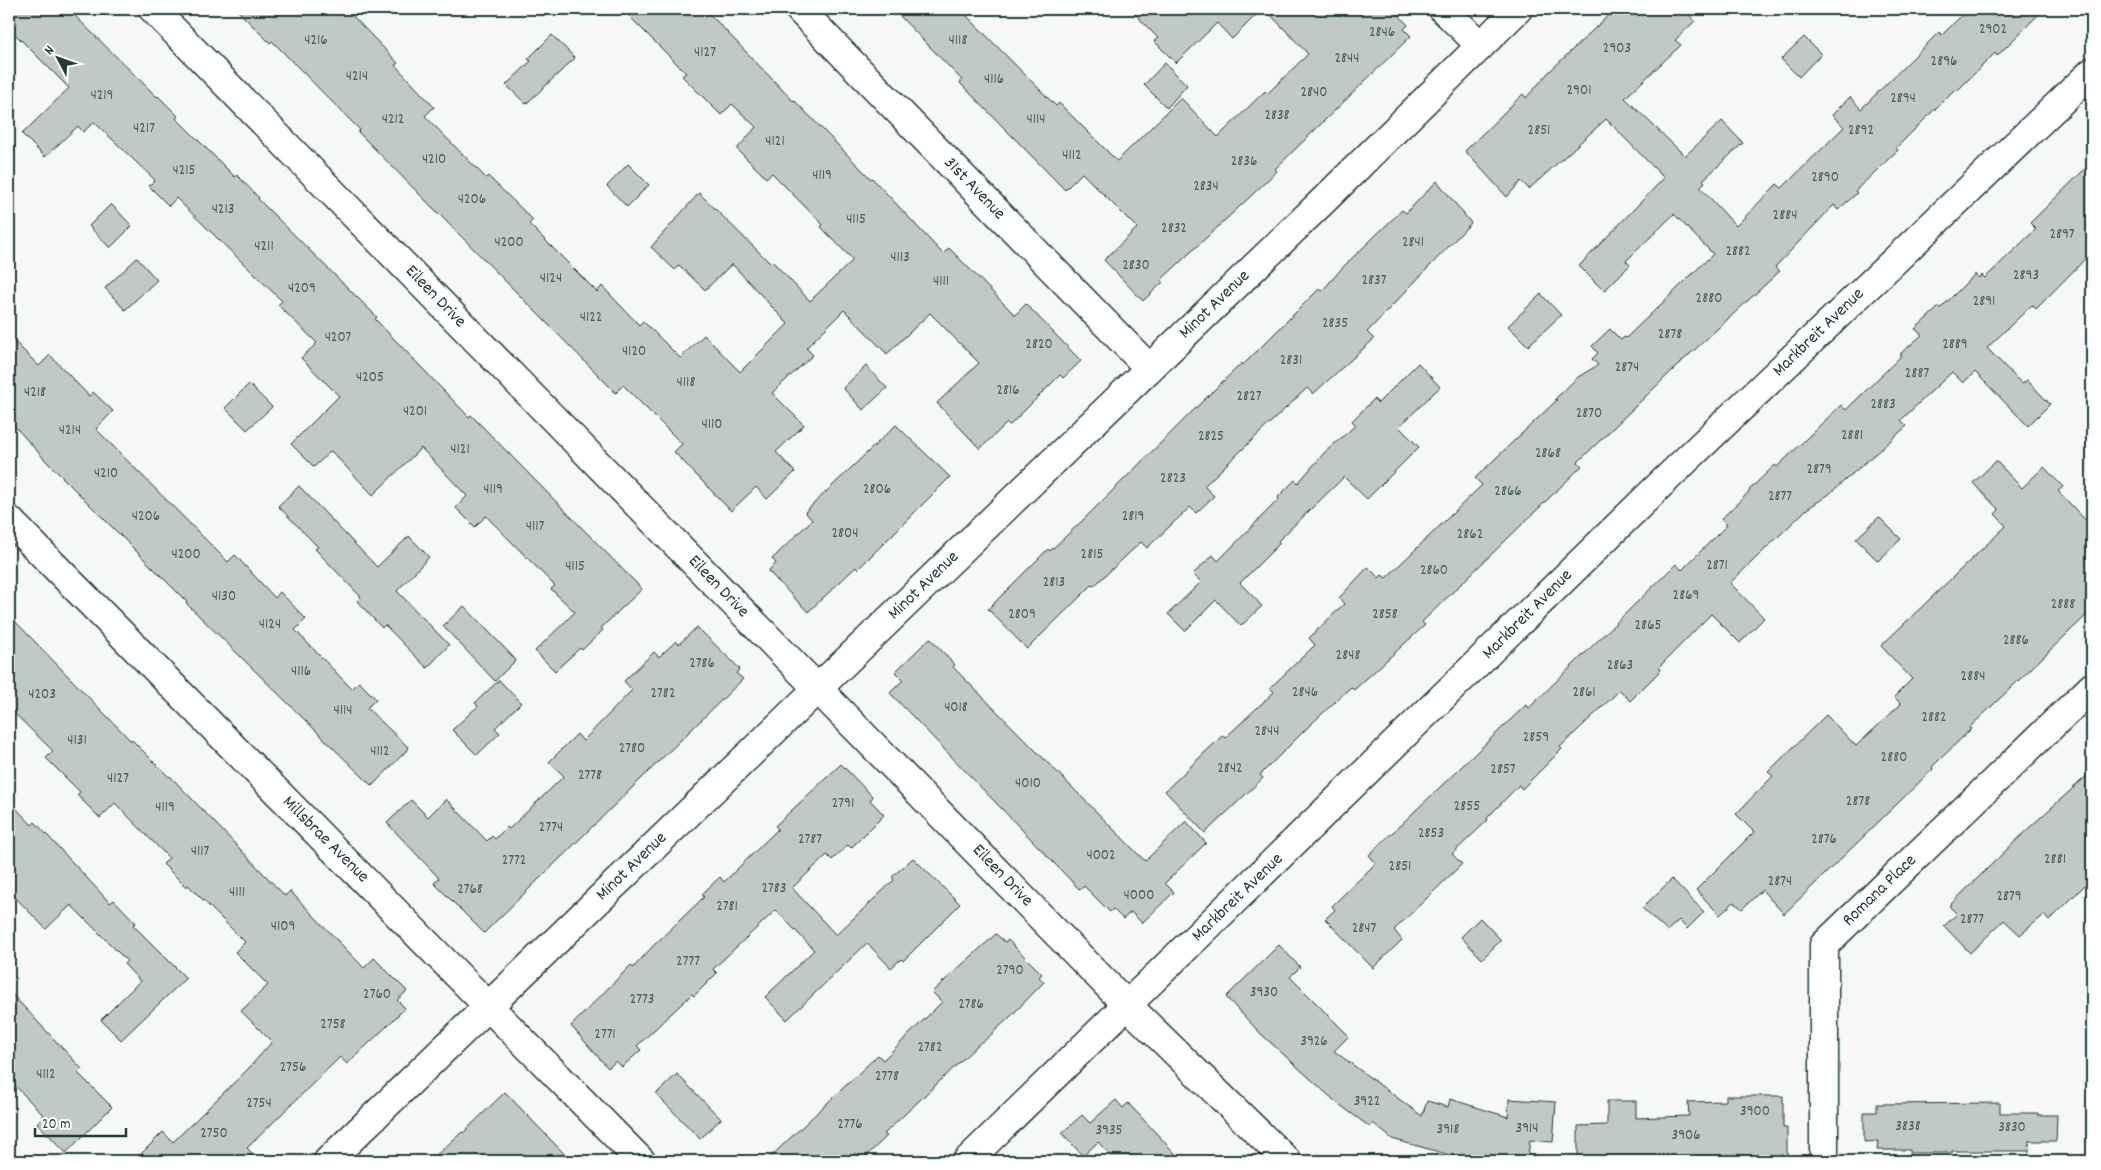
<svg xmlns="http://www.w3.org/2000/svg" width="2101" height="1170" font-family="Dekko,sans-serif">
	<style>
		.building { fill: #c0c9c6; stroke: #1f3d34 }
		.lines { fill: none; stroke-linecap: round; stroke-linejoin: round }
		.minor-casing { stroke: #1f3d34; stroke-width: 31 }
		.tertiary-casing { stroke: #1f3d34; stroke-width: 31 }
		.minor { stroke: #fff; stroke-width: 28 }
		.tertiary { stroke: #fff; stroke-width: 28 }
		.labels { text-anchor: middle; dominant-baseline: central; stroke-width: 4; stroke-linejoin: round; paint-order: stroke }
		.number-label { font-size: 15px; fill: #476058 }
		.street-label { font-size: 18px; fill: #1f3d34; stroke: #fff }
	</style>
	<rect width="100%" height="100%" fill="#f6f7f7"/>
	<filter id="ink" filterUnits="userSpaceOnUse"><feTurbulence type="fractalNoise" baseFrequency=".02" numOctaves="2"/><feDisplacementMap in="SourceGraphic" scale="10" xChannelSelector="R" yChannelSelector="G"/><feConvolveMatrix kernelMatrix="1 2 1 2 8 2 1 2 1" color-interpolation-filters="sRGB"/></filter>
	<g filter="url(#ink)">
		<g class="building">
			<path d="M9,9H68L157,97L158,96L178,116L176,118L235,177L237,175L259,198L258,199L377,317L375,319L469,417L471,415L642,589L601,628L603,630L582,650L580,648L555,671L535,651L575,612L551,589L555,586L486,516L475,527L456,508L467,496L421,448L373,495L331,451L314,467L291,444L339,396L301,358L317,343L278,305L282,301L176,198L169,206L149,186L155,180L94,122L83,132L78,126L45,157L22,134L69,88L9,28Z"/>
			<path d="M236,9H346L398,63L395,65L434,107L425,116L486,178L488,176L533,220L529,224L597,292L602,286L639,325L643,321L680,358L704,335L740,372L788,324L732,264L705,290L679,265L675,270L651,247L699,193L770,263L772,261L810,301L853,260L821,227L823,225L772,173L766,178L737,149L756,127L732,104L721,115L682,76L686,73L622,9H705L793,101L794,100L871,179L872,178L943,254L949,248L1015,315L1026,304L1081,361L1063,378L1060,375L1010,425L1007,423L980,449L937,403L979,363L930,313L887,354L844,310L806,348L813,355L772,393L804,425L776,452L795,472L767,499L756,487L731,511L674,452L682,444L623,385L616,393L358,132L360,130L272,41L270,43Z"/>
			<path d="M893,9H960L1056,106L1059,103L1117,161L1181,98L1218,137L1265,91L1267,94L1308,54L1265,9H1393L1408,25L1404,29L1411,36L1275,169L1277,171L1252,195L1161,280L1163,282L1143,301L1104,260L1137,228L1082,173L1065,190L960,83L962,80Z"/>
			<path d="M1130,9H1262L1232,39L1217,23L1176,63L1154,41L1158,38Z"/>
			<path d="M1615,9H1684L1695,21L1675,40L1681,45L1625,98L1685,156L1722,121L1743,143L1703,180L1705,182L1700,187L1736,226L1777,184L1782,188L1844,127L1832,115L1850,97L1861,109L1939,32L1942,35L1968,9H2044L1997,56L1995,53L1956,92L1954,90L1896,148L1898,150L1855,191L1857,193L1838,210L1834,205L1775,267L1780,271L1676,367L1578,462L1582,466L1422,622L1425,625L1354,690L1351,687L1308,727L1260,775L1263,778L1205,833L1165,791L1222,736L1225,738L1274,692L1270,688L1315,645L1309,638L1344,604L1339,598L1368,567L1379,578L1382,575L1386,578L1482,485L1475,478L1557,400L1555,399L1578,377L1598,365L1592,359L1598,353L1592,346L1610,329L1621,340L1624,337L1626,338L1713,254L1674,214L1626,261L1630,265L1604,291L1579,266L1664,178L1606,119L1529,189L1521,181L1507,197L1465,151L1523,94L1526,98L1548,73Z"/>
			<path d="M552,35L575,58L526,104L506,85L531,61L528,59Z"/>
			<path d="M1804,37L1821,54L1799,77L1781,59Z"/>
			<path d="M1165,63L1187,85L1167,108L1144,85Z"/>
			<path d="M2092,162V252L2036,309L2032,305L1987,348L2022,384L2027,380L2050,404L2028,426L1975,372L1963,383L1952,372L1901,420L1907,426L1828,495L1807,509L1730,583L1764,618L1740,643L1711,614L1659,667L1661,670L1630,701L1620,690L1560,747L1562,749L1522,789L1519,785L1487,818L1488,820L1452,854L1462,864L1394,930L1402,940L1373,968L1325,919L1335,910L1332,906L1374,865L1375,862L1369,855L1526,705L1529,708L1676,564L1682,570L1727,525L1721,519L1750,491L1749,490L1775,465L1777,467L1841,405L1846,410L1902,355L1900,354L1922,335L1915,329L1939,307L1941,308L1975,274L1979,278L1982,275L1985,278L2036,229L2030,223Z"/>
			<path d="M628,164L649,185L627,207L607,186Z"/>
			<path d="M1437,181L1471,223L1367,332L1374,339L1313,394L1307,388L1204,486L1214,496L1196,513L1190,507L1147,548L1141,542L1094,586L1092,585L1027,649L988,609L1048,549L1050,551L1082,521L1215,389L1242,363L1243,365L1319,289L1322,291L1344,266L1402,210L1406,213Z"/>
			<path d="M111,204L132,226L110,248L89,226Z"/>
			<path d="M137,258L157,280L125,310L105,288Z"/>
			<path d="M1541,294L1561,315L1528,346L1508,326Z"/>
			<path d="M9,336L39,366L50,355L89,396L93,392L113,411L96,429L228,562L235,555L275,598L280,592L306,619L295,630L352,689L359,682L376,699L367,708L409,748L372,786L186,603L187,602L47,462L9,420Z"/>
			<path d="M1418,363L1440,387L1399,427L1419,447L1367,499L1344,477L1278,541L1280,543L1240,583L1262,606L1241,626L1216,600L1185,631L1168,614L1201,582L1193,574L1213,555L1218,561L1279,499L1278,497L1295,480L1298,483L1325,452L1356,425L1352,421L1374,399L1378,403Z"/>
			<path d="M866,366L887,388L863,410L843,388Z"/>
			<path d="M249,384L272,407L247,430L225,408Z"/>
			<path d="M896,425L950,477L858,569L856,567L808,612L768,571L776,563L772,559L812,520L805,512Z"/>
			<path d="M1996,461L2022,488L2044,467L2063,487L2058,491L2092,527V610L1969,728L1971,729L1932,767L1933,769L1784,914L1762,890L1742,909L1734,902L1720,915L1696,890L1754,832L1736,814L1773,776L1768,772L1826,715L1856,746L1901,704L1894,697L1912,679L1881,646L2006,526L1995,514L1999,510L1973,483Z"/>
			<path d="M299,486L377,567L409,536L429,557L397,591L449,645L427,668L385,625L382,628L357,601L361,597L315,549L318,547L278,506Z"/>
			<path d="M1879,517L1901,539L1878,561L1856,539Z"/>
			<path d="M464,606L516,660L495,681L443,626Z"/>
			<path d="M9,615L131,741L132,740L169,777L170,776L285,896L290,891L364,968L374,958L407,991L397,1000L405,1008L384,1029L347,1064L340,1057L247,1148L259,1161H134L163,1132L173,1142L248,1069L272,1042L241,1011L268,985L235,952L245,942L188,885L186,887L163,864L169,858L115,803L100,818L77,795L80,792L46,758L53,751L9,708Z"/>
			<path d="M697,627L740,669L736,673L743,679L484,933L434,883L439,878L387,823L411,800L428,817L446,799L487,841L492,836L495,839L507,827L509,829L564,776L549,762L577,734L583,741L632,690L624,681L654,652L659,657L676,641L679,644Z"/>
			<path d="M930,638L955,665L953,667L1145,861L1186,821L1206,843L1165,883L1174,892L1142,923L1131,912L1123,919L1113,909L1110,912L1084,886L1080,890L890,693L903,680L895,672Z"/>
			<path d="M499,680L521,703L495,728L500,733L477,755L452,730L478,706L475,703Z"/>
			<path d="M841,764L873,797L870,800L884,815L851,848L848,845L832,860L827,855L792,888L836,935L894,880L892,877L913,858L960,904L903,961L901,959L891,968L867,943L787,1020L765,997L814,950L776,910L713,969L717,973L694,996L692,994L637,1046L641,1050L622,1067L616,1061L608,1068L571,1026L631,965L633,968L653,946L704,897L702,894L720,877L724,882L778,829L775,826Z"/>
			<path d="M2092,771V878L2049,921L2044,915L2020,935L2004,920L1970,953L1944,926L1957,914L1949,906L2030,827Z"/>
			<path d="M9,801L32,825L35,822L110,903L114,900L136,923L133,925L186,978L121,1040L101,1020L140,981L124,964L127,961L71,905L46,929L9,891Z"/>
			<path d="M1672,879L1704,912L1687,929L1679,920L1667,931L1642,908Z"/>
			<path d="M1480,918L1501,940L1482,959L1461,937Z"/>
			<path d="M996,934L1005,942L1008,940L1042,974L1039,977L1044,982L1009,1018L983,1042L982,1041L884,1134L887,1136L862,1160L856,1153L848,1161H766L878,1055L883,1060L942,1002L932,992Z"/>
			<path d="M1279,945L1300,967L1290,977L1349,1036L1334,1051L1422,1116L1427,1101L1448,1107L1450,1099L1508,1117L1509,1099L1556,1102L1553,1142L1530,1140L1528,1156L1514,1155V1161H1472L1392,1139L1373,1123L1370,1127L1336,1102L1260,1033L1226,997Z"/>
			<path d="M9,991L82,1069L78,1073L112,1107L66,1153L37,1123L44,1116L9,1079Z"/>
			<path d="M677,1074L721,1119L700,1139L656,1094Z"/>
			<path d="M505,1092L571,1161H430L462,1132L463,1133Z"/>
			<path d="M1726,1096H1783V1128H1787V1157L1745,1158V1155L1695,1156V1158L1578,1161V1126L1607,1125V1101H1636V1118L1689,1116L1688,1102L1726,1101Z"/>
			<path d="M1116,1100L1123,1108L1128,1103L1182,1161H1116L1098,1142L1083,1156L1062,1133L1082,1115L1090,1123Z"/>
			<path d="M2000,1103V1113H2038V1115H2057L2056,1141H2029L2030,1151H1952V1153H1910V1150H1877L1878,1141L1864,1142V1112H1877V1104Z"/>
		</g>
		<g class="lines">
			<g class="minor-casing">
				<g id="minor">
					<path d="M153,9L1127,1005L1287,1161"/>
					<path d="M799,9L1149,368"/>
					<path d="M1443,9L1480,45"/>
					<path d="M9,520L641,1161"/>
					<path d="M328,1161L1323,201L1518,9"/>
					<path d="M1824,1161V945L2092,687"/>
				</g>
			</g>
			<g class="tertiary-casing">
				<path id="tertiary" d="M967,1161L1662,483L2092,72"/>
			</g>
			<use href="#minor" class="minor"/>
			<use href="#tertiary" class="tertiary"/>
		</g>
	</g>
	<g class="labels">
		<g class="number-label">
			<text x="1993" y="30">2902</text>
			<text x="1382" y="33">2846</text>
			<text x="316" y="41">4216</text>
			<text x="958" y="41">4118</text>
			<text x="1617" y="49">2903</text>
			<text x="705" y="53">4127</text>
			<text x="1347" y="59">2844</text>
			<text x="1944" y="62">2896</text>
			<text x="357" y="77">4214</text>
			<text x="994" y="80">4116</text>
			<text x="1579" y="91">2901</text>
			<text x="1314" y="93">2840</text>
			<text x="102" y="96">4219</text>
			<text x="1903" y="99">2894</text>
			<text x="1277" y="116">2838</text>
			<text x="393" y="120">4212</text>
			<text x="1036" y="120">4114</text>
			<text x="144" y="129">4217</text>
			<text x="1539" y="131">2851</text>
			<text x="1861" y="131">2892</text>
			<text x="775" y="142">4121</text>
			<text x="1072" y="156">4112</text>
			<text x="434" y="160">4210</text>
			<text x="1244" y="162">2836</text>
			<text x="184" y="171">4215</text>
			<text x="822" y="176">4119</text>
			<text x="1825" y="178">2890</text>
			<text x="1206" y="187">2834</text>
			<text x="472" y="200">4206</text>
			<text x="223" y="210">4213</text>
			<text x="1785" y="216">2884</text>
			<text x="856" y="220">4115</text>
			<text x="1174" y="229">2832</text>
			<text x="2062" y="235">2897</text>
			<text x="509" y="243">4200</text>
			<text x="1413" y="243">2841</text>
			<text x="264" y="247">4211</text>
			<text x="1738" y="252">2882</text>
			<text x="900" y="258">4113</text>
			<text x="1136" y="266">2830</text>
			<text x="2026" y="276">2893</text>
			<text x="551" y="279">4124</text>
			<text x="1374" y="281">2837</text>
			<text x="941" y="282">4111</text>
			<text x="302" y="289">4209</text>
			<text x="1709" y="299">2880</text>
			<text x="1984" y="302">2891</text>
			<text x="591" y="318">4122</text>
			<text x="1335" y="324">2835</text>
			<text x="1670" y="335">2878</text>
			<text x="338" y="338">4207</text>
			<text x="1039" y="345">2820</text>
			<text x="1955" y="345">2889</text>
			<text x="634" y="352">4120</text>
			<text x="1291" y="361">2831</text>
			<text x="1627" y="368">2874</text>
			<text x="1917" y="374">2887</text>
			<text x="370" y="378">4205</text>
			<text x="686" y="383">4118</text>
			<text x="1008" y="391">2816</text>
			<text x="35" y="393">4218</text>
			<text x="1249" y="397">2827</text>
			<text x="1883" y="405">2883</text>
			<text x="415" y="412">4201</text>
			<text x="1589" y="414">2870</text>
			<text x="712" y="425">4110</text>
			<text x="70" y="431">4214</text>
			<text x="1852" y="436">2881</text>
			<text x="1211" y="437">2825</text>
			<text x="460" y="450">4121</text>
			<text x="1548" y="454">2868</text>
			<text x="1819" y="470">2879</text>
			<text x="106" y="474">4210</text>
			<text x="1173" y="479">2823</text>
			<text x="493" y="490">4119</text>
			<text x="877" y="490">2806</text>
			<text x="1508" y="492">2866</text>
			<text x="1780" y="497">2877</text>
			<text x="146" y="517">4206</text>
			<text x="1133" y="517">2819</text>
			<text x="535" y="527">4117</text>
			<text x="845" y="534">2804</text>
			<text x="1470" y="535">2862</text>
			<text x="186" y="555">4200</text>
			<text x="1092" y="555">2815</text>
			<text x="1717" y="566">2871</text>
			<text x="575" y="567">4115</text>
			<text x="1434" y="571">2860</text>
			<text x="1054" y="583">2813</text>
			<text x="1686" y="596">2869</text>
			<text x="224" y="597">4130</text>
			<text x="2063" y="605">2888</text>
			<text x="1022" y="615">2809</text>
			<text x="1385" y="615">2858</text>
			<text x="270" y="625">4124</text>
			<text x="1648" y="626">2865</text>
			<text x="2016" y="641">2886</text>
			<text x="1348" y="656">2848</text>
			<text x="702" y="664">2786</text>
			<text x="1620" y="666">2863</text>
			<text x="301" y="672">4116</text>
			<text x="1973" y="677">2884</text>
			<text x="1305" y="693">2846</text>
			<text x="1584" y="693">2861</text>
			<text x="663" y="694">2782</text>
			<text x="42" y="695">4203</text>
			<text x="956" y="708">4018</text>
			<text x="343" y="711">4114</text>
			<text x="1934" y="718">2882</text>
			<text x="1267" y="732">2844</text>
			<text x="1536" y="738">2859</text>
			<text x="77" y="741">4131</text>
			<text x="632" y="749">2780</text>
			<text x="380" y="752">4112</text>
			<text x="1894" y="758">2880</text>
			<text x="1230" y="769">2842</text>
			<text x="1503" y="770">2857</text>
			<text x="590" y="776">2778</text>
			<text x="118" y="779">4127</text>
			<text x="1028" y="784">4010</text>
			<text x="1858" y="802">2878</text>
			<text x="843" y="804">2791</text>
			<text x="1467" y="807">2855</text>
			<text x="165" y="808">4119</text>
			<text x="551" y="828">2774</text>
			<text x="1431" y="834">2853</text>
			<text x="810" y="840">2787</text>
			<text x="1824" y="840">2876</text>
			<text x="200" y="852">4117</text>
			<text x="1101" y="856">4002</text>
			<text x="2055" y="860">2881</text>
			<text x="514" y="861">2772</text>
			<text x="1400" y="867">2851</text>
			<text x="1780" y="882">2874</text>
			<text x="774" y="889">2783</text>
			<text x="470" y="890">2768</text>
			<text x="237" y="893">4111</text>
			<text x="1139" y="896">4000</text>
			<text x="2009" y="897">2879</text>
			<text x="727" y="907">2781</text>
			<text x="1972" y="920">2877</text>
			<text x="283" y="927">4109</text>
			<text x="1364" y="929">2847</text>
			<text x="688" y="962">2777</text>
			<text x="1010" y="971">2790</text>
			<text x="1264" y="993">3930</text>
			<text x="377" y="995">2760</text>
			<text x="642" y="1000">2773</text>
			<text x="971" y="1005">2786</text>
			<text x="333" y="1025">2758</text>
			<text x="605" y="1035">2771</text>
			<text x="1314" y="1042">3926</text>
			<text x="930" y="1048">2782</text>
			<text x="293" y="1068">2756</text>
			<text x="46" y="1075">4112</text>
			<text x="887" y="1077">2778</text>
			<text x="1367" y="1102">3922</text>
			<text x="259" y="1104">2754</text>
			<text x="1755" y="1112">3900</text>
			<text x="850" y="1125">2776</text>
			<text x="1908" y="1127">3838</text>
			<text x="2012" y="1128">3830</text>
			<text x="1527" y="1129">3914</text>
			<text x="1448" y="1130">3918</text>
			<text x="1109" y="1131">3935</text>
			<text x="214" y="1134">2750</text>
			<text x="1686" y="1136">3906</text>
		</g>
		<g class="street-label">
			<text transform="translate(974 189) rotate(46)">31st Avenue</text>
			<text transform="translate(435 297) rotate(46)">Eileen Drive</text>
			<text transform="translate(1215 305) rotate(-44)">Minot Avenue</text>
			<text transform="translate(1819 333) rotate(-44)">Markbreit Avenue</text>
			<text transform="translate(924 586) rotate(-44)">Minot Avenue</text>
			<text transform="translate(718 587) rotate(46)">Eileen Drive</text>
			<text transform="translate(1528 615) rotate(-45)">Markbreit Avenue</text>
			<text transform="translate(325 840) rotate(45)">Millsbrae Avenue</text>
			<text transform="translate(632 867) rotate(-44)">Minot Avenue</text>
			<text transform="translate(1002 876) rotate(46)">Eileen Drive</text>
			<text transform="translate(1880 891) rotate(-44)">Romana Place</text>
			<text transform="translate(1238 898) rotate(-44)">Markbreit Avenue</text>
		</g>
	</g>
	<rect width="2101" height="1170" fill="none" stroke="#fff" stroke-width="30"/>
	<rect x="15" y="15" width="2071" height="1140" fill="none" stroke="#1f3d34" stroke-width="2" filter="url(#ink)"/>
	<g transform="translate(58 58) rotate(311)" stroke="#ffffff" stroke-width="4" paint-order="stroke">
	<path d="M0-4L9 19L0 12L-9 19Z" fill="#1f3d34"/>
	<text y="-8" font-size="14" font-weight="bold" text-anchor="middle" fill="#1f3d34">N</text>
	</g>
	<path d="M35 1128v8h91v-8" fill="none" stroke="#1f3d34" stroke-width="2.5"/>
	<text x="42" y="1128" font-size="15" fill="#1f3d34" stroke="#ffffff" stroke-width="4" paint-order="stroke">20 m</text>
</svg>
